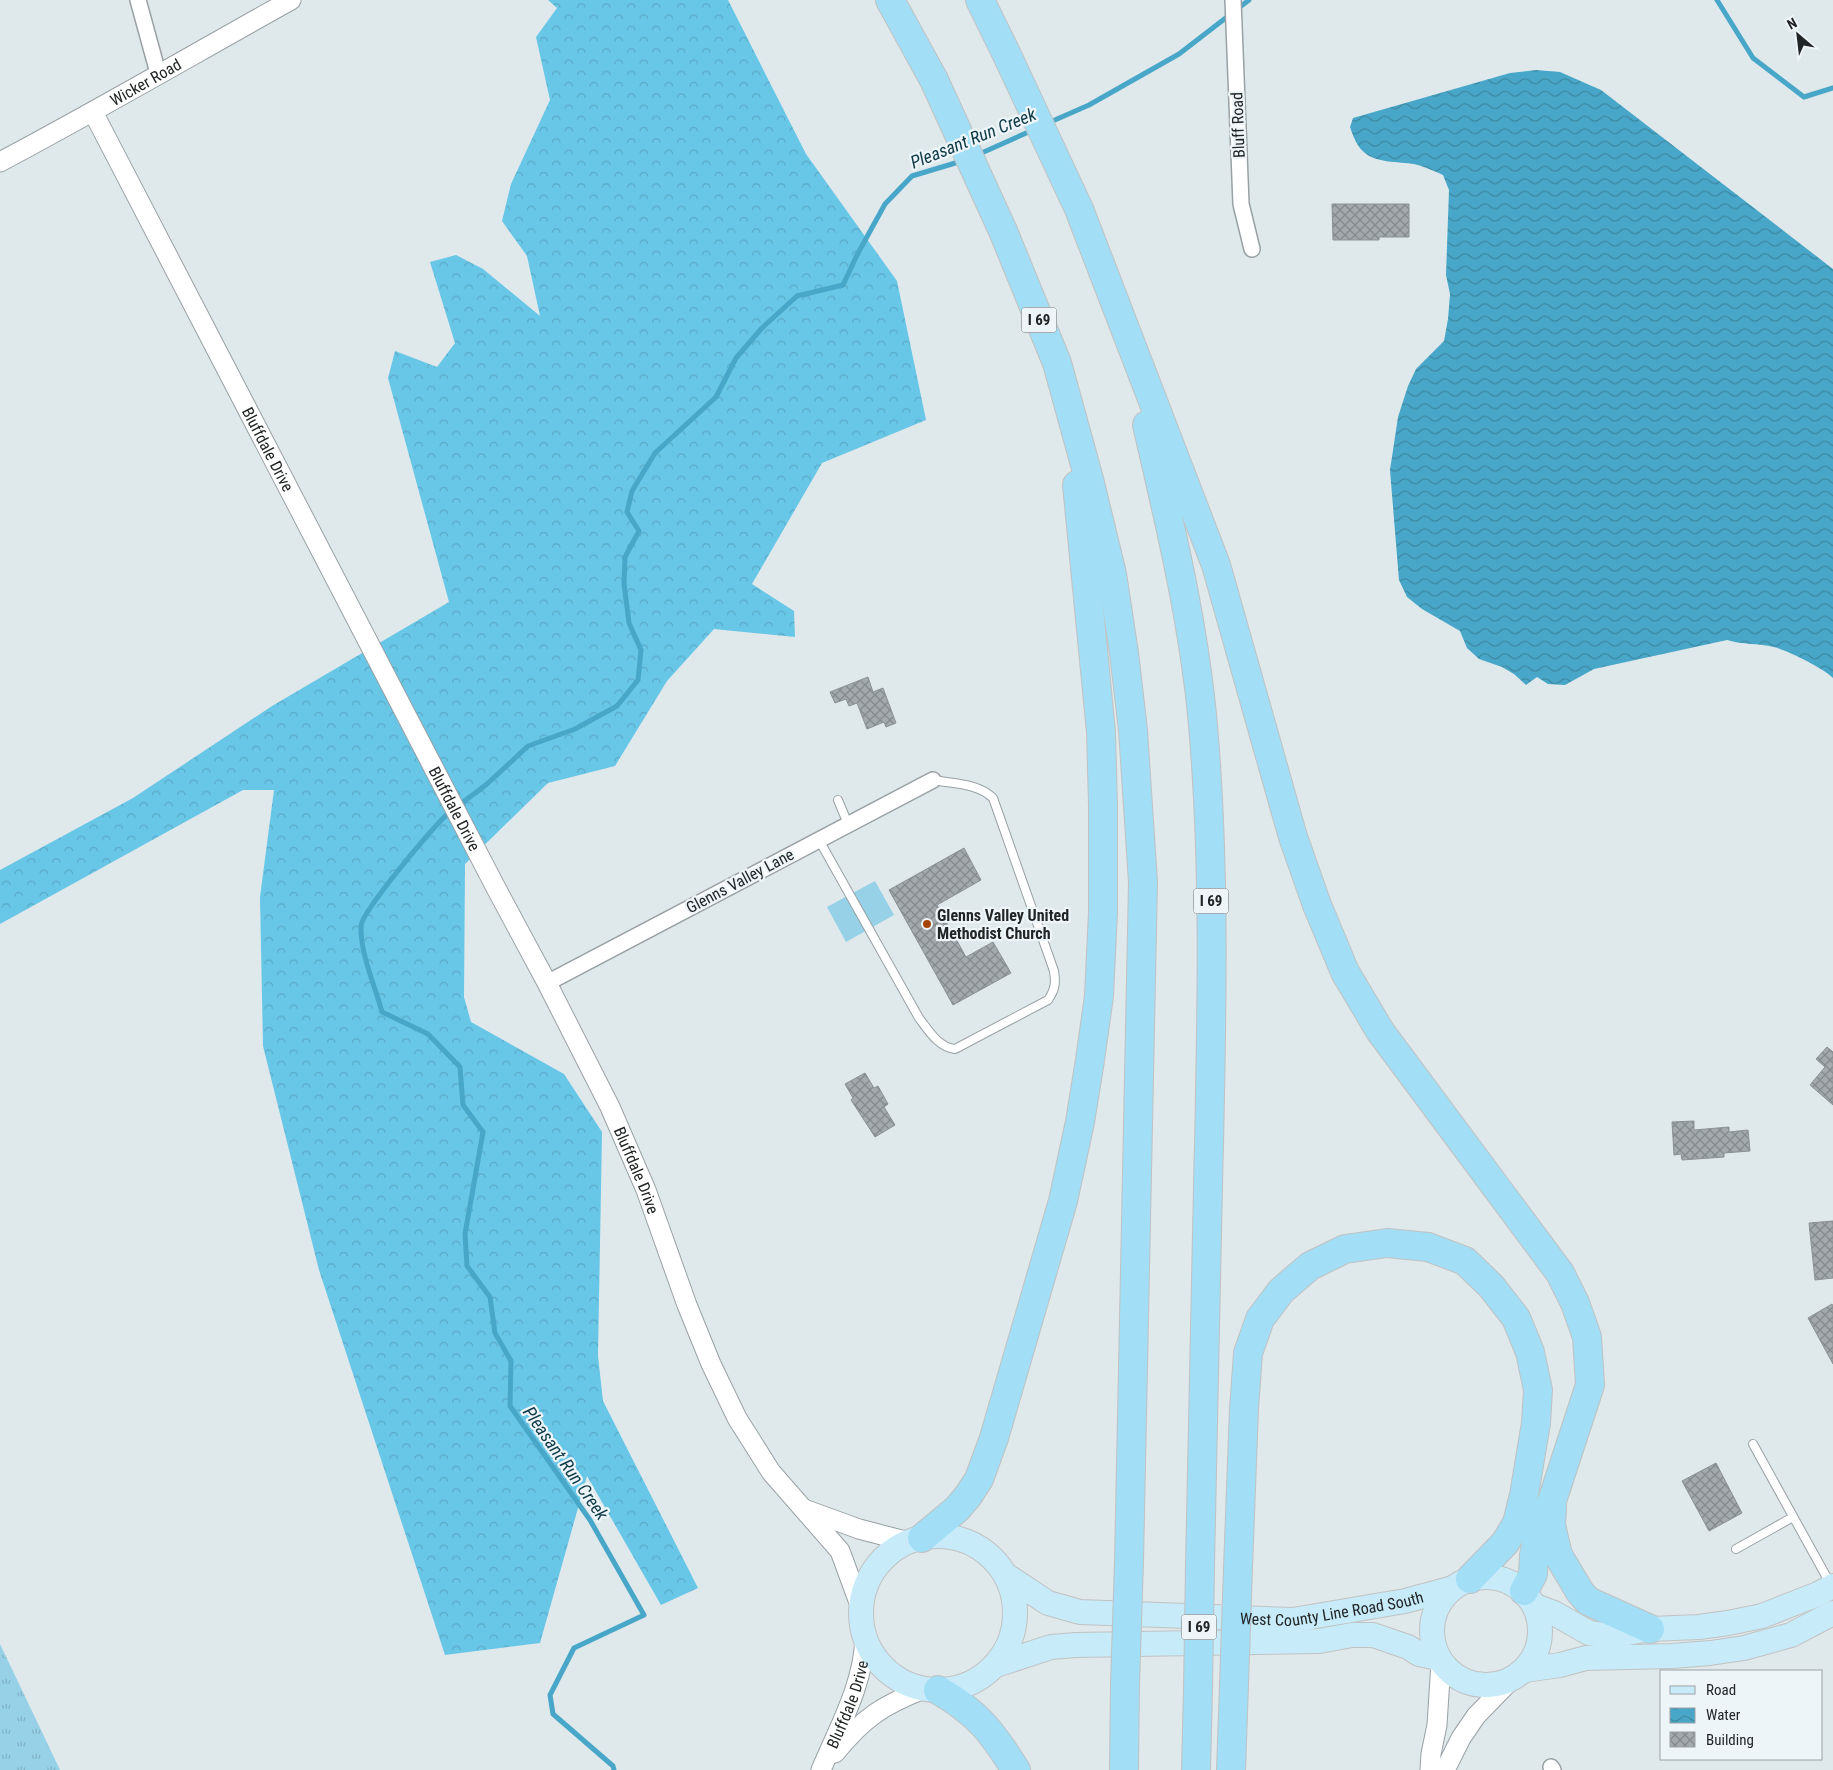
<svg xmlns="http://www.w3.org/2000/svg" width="1833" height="1770" font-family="'Roboto Condensed',sans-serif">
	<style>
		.grass { fill: url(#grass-tufts) }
		.forest { fill: url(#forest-crowns) }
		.park { fill: #96d1e8 }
		.water { fill: url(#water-waves) }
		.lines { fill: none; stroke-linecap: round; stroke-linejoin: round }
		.stream { stroke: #48a7c8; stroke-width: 5 }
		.building { fill: url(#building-cross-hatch); stroke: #8b9295 }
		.service-casing { stroke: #99a1a4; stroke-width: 10 }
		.minor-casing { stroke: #99a1a4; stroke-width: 18 }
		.tertiary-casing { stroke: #99a1a4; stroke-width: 21 }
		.primary-casing { stroke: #c1c2c2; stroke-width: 26 }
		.motorway-casing { stroke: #c1c2c2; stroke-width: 30 }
		.service { stroke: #fff; stroke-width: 8 }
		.minor { stroke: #fff; stroke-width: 15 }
		.tertiary { stroke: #fff; stroke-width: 19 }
		.primary { stroke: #c7ebf9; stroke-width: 24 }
		.motorway { stroke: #a2def5; stroke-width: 28 }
		.motorway-bridge-casing { stroke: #c1c2c2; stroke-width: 30; stroke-linecap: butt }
		.motorway-bridge { stroke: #a2def5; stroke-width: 28 }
		.poi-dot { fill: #a7440b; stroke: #edf5f8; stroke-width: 2 }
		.labels { text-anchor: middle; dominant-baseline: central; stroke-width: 4.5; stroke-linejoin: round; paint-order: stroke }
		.shield { fill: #edf5f8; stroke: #5f6365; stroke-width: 1 }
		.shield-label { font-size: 15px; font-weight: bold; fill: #222526 }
		.street-label { font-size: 16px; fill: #222526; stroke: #edf5f8 }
		.poi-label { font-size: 16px; font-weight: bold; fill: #222526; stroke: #edf5f8; text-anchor: start }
		.water-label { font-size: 18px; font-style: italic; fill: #0e3a48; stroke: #edf5f8 }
	</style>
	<defs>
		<pattern id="grass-tufts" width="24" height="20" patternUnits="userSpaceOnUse" patternTransform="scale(1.25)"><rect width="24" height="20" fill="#96d1e8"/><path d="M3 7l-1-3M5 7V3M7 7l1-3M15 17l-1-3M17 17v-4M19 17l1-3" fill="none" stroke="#81b3c7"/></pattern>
		<pattern id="forest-crowns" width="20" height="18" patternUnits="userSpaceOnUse" patternTransform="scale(1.25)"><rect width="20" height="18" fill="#68c6e7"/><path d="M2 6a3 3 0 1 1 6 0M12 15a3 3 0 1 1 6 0" fill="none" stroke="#5aaac6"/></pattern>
		<pattern id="water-waves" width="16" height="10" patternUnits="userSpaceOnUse" patternTransform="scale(1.25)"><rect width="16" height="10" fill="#48a7c8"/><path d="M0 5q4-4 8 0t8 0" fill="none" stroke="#3c88a2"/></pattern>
		<pattern id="building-cross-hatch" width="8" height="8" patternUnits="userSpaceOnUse" patternTransform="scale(1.25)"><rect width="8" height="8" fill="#a2aaad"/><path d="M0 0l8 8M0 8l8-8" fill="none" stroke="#848a8d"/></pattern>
	</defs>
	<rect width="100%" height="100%" fill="#dfe8eb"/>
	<path class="grass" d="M0,1644L60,1770H0Z"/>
	<path class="forest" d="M548,0H728L806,154L897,281L926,420L822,463L752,584L794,611L795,637L714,629L667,681L615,766L548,783L465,864L464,997L471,1022L564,1074L602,1132L598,1356L603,1401L698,1588L661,1605L587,1476L540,1643L445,1655L319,1270L263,1046L260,897L274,790H243L0,924V870L133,798L272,706L449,602L388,378L395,351L437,367L455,343L430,262L456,255L483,269L540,316L527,256L502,221L511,184L550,100L536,37L557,8Z"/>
	<path class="park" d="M875,881L894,915L846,942L827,907Z"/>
	<path class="water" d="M1536,70L1560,72L1601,90L1833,269V678C1823,668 1789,651 1774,647C1758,643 1743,645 1727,640L1594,669L1565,685L1548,684L1537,677L1526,685L1514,674L1502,667L1479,659L1467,648L1460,631L1422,609L1407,597L1399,580L1390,470L1398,417L1408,386L1416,369L1444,341L1448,319L1450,294L1446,275L1449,190L1443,175C1435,171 1427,168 1418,165C1402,161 1378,164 1365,153C1357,147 1353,136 1350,127L1353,118L1510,73Z"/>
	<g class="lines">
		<g class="stream">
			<path d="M1717,0L1753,58L1804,97L1833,88"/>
			<path d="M1048,123L1089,105L1179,54L1249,0"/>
			<path d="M977,155L1033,130"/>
			<path d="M458,806L487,784L528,746L575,729L617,706L638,680L641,650L629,623L624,584L625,557L639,531L627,512L632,491L655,453L716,397L736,358L762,328L797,296L843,285L857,255L885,204L912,176L962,161"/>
			<path d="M451,811C436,823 362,911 361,926C360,953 375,986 382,1012L428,1034L460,1067L463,1105L483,1132L465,1234L467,1266L490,1297L495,1333L511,1361L510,1406L590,1520L644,1615L574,1648L550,1695L553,1714L613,1766L614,1770"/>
		</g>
	</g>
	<g class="building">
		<path d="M1332,204H1409V237H1379V240H1333Z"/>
		<path d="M868,677L873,692L883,688L896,723L886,727L884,722L867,729L857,703L849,706L846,699L835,703L830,692Z"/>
		<path d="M964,848L981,880L937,905L966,957L993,942L1011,973L953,1005L889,890Z"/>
		<path d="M1827,1047L1833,1052V1105L1810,1085L1825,1067L1816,1059Z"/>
		<path d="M865,1073L874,1088L878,1086L888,1104L884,1107L895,1125L875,1137L851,1100L853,1098L845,1084Z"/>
		<path d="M1694,1121V1130L1729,1127V1132L1748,1130L1750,1151L1724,1153V1157L1682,1160L1681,1154L1674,1155L1672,1122Z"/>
		<path d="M1833,1221V1278L1815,1280L1809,1223Z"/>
		<path d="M1832,1304L1833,1306V1364L1808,1318Z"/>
		<path d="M1716,1463L1742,1513L1709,1531L1682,1481Z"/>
	</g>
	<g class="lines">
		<g class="service-casing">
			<g id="service">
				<path d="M838,800L848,824"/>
				<path d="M819,840L919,1018C929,1031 938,1047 955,1049L1048,1000C1055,990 1056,983 1054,971L993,798C977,783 954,784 933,780"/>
				<path d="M1753,1444L1831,1585"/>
				<path d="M1736,1549L1793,1517"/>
			</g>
		</g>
		<g class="minor-casing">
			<g id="minor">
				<path d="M138,0L158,73"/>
				<path d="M1233,0L1241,204L1252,249"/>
				<path d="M547,983L933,780"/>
				<path d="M1551,1767L1553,1770"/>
			</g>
		</g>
		<g class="tertiary-casing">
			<g id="tertiary">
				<path id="s1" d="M93,112L496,888L547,983L610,1107L646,1190L687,1305L711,1364L737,1418L771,1472L840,1551L861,1608"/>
				<path id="s2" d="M0,162C98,110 194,54 291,0"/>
				<path d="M804,1509L859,1529L909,1542"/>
				<path d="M835,1753C863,1718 883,1705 924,1689"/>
				<path id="s3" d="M821,1770C839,1727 864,1684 865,1636"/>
				<path d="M1430,1770L1431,1754L1437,1725L1441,1662"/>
				<path d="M1445,1770L1461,1738L1476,1716L1511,1680"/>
			</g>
		</g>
		<g class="primary-casing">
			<g id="primary">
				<circle cx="938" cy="1613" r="77"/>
				<path id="s4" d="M1007,1576L1048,1603L1080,1612L1293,1620L1405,1601L1453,1588"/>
				<circle cx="1486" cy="1631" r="54"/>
				<path d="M1535,1606L1554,1613L1589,1633L1611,1636L1650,1629L1699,1627L1728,1623L1762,1616L1818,1594L1833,1586"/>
				<path d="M996,1665L1051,1647L1076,1645L1319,1641L1352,1635H1373L1408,1647L1419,1654L1438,1658"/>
				<path d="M1525,1670L1560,1665L1586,1658L1672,1656L1710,1653L1744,1648L1791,1635L1833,1613"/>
			</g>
		</g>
		<g class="motorway-casing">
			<g id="motorway">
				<path d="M890,0L934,80L1003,231L1057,363L1089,479L1112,574L1124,653L1133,730L1143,882L1129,1562"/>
				<path d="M980,0L1006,53L1079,209L1216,565L1293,837L1317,905L1345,972L1380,1031L1560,1273L1575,1303L1587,1337L1590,1385L1552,1501L1538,1532L1534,1555L1533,1574L1524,1591"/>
				<path d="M1147,425C1170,524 1194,624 1203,725C1215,865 1212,1005 1209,1145C1205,1285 1203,1425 1200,1566"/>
				<path d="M1552,1508L1551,1525L1558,1555L1580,1592L1588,1601L1650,1629"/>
				<path d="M922,1538L957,1509L968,1496L979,1479L994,1438L1063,1201L1080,1122L1090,1060L1099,996L1103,912V805L1101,732L1077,485"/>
				<path d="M1238,1568L1244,1409L1248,1353L1260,1319L1281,1291L1310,1266L1345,1249L1387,1243L1428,1247L1465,1261L1491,1286L1516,1318L1530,1352L1538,1390L1536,1423L1524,1495L1517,1523L1505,1543L1470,1579"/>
				<path d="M938,1690C978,1713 992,1732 1016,1770"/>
				<path d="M1124,1770L1125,1684"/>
				<path d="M1196,1770L1198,1689"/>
				<path d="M1231,1770L1234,1685"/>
			</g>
		</g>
		<use href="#service" class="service"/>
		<use href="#minor" class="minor"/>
		<use href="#tertiary" class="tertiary"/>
		<use href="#primary" class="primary"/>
		<use href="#motorway" class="motorway"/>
		<g class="motorway-bridge-casing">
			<g id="motorway-bridge">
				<path d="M1125,1684L1129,1562"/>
				<path d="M1234,1685L1238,1568"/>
				<path d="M1198,1689L1200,1566"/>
			</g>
		</g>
		<use href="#motorway-bridge" class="motorway-bridge"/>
	</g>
	<circle class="poi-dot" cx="927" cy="924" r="5"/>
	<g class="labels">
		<g class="shield">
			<rect x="1021.5" y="307.5" width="35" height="25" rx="4"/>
			<rect x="1193.5" y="888.5" width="35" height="25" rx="4"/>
			<rect x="1181.5" y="1614.5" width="35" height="25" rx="4"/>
		</g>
		<g class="shield-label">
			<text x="1039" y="320">I 69</text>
			<text x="1211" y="901">I 69</text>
			<text x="1199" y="1627">I 69</text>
		</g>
		<g class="street-label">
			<text stroke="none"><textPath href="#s2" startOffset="166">Wicker Road</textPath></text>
			<text transform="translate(1238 125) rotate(-92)">Bluff Road</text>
			<text stroke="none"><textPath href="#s1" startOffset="380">Bluffdale Drive</textPath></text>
			<text stroke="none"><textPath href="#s1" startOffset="785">Bluffdale Drive</textPath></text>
			<text transform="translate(740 881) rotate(-28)">Glenns Valley Lane</text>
			<text stroke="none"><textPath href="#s1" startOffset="1190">Bluffdale Drive</textPath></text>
			<text stroke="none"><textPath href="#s4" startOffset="335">West County Line Road South</textPath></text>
			<text stroke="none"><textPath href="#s3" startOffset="71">Bluffdale Drive</textPath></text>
		</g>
		<g class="poi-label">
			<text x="937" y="915">Glenns Valley United<tspan x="937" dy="18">Methodist Church</tspan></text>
		</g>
		<g class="water-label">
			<text transform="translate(973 138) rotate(-22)">Pleasant Run Creek</text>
			<text transform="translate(566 1463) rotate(55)">Pleasant Run Creek</text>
		</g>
	</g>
	<rect x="1660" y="1670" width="162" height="90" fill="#edf5f8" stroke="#9ca2a4"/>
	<rect x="1670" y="1686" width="25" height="8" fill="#c7ebf9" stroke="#9ca2a4"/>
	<text x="1706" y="1695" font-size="15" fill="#222526">Road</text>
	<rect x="1670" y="1708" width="25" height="15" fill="url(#water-waves)" stroke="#9ca2a4"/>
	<text x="1706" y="1720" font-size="15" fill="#222526">Water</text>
	<rect x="1670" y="1732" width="25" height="15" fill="url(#building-cross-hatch)" stroke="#9ca2a4"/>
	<text x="1706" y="1745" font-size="15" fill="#222526">Building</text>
	<g transform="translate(1798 35) rotate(332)" stroke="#edf5f8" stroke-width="4" paint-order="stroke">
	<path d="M0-4L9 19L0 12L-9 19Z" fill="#222526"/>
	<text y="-8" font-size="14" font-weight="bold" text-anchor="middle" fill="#222526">N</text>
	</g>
</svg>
